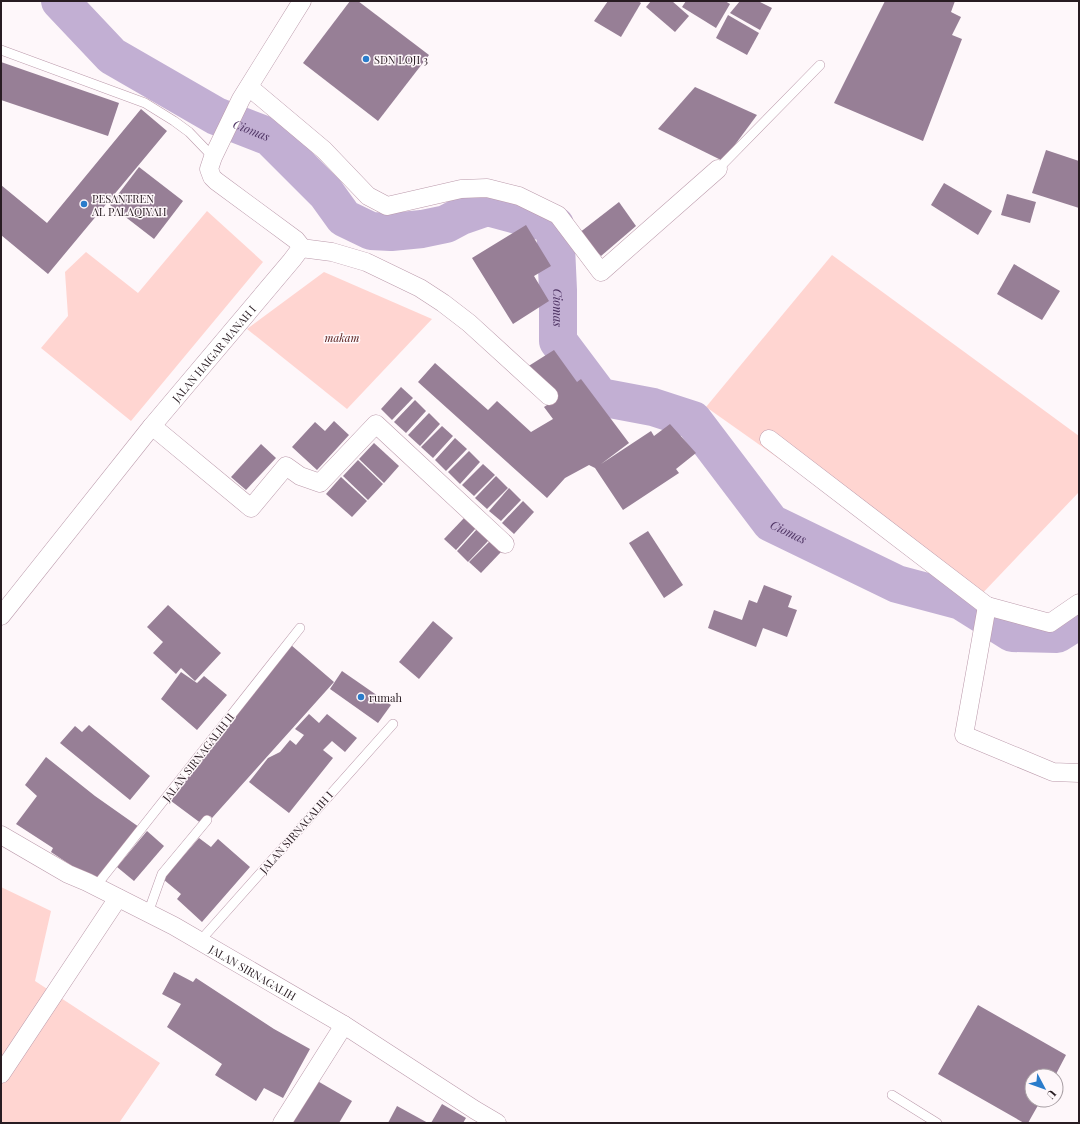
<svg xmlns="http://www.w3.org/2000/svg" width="1080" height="1124" font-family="'Playfair Display',serif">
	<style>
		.green { fill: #ffd5d1 }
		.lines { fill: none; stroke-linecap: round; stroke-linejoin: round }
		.river { stroke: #c2afd3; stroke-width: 38 }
		.building { fill: #977f96 }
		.lane-casing { stroke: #bb9aab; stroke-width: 10 }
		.street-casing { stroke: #bb9aab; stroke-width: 19 }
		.lane { stroke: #fff; stroke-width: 9 }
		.street { stroke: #fff; stroke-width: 18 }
		.poi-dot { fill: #2a7ccb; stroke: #fef7fa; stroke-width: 1.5 }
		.labels { text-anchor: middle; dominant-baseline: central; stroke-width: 3; stroke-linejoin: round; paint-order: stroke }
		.poi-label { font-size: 11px; fill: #281c22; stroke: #fef7fa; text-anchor: start }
		.park-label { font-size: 11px; font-style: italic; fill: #59201e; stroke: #fef7fa }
		.street-label { font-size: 11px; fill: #281c22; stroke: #fef7fa }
		.water-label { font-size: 12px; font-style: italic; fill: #4d3262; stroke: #fef7fa }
	</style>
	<rect width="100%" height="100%" fill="#fef7fa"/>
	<g class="green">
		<path d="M207,211L263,262L131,421L41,348L68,316L65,272L86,252L138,293Z"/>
		<path d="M832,255L1079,436V492L977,599L706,407Z"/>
		<path d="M324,272L432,319L347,409L247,329Z"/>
		<path d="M1,887L51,911L35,981L160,1063L119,1123H1Z"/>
	</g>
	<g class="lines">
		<path class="river" id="s1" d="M60,1L112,56L216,116L270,137L326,193L344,218L371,231L391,232L422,229L446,224L461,216L487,207L555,225L558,290V341L600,397L653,407L693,420L771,523L897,584L961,601L1012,633L1057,634L1079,620"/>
	</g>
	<g class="building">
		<path d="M350,1H358L429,55L378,121L303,63Z"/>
		<path d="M608,1H638L641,3L621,37L594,21Z"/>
		<path d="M651,1H672L689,16L675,32L646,7Z"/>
		<path d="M686,1H725L730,4L716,28L682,7Z"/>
		<path d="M740,1H758L772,8L760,30L730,13Z"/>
		<path d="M885,1H955L951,12L961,17L952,35L962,39L923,141L834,103Z"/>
		<path d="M728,15L759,33L747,55L716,38Z"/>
		<path d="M1,62L119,103L108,136L1,100Z"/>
		<path d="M695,87L757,115L723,161L658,129Z"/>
		<path d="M141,109L167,131L48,274L1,235V185L47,223Z"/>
		<path d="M1046,150L1079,161V208L1032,193Z"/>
		<path d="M139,167L183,201L154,239L110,205Z"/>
		<path d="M944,183L992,211L978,235L931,205Z"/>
		<path d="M1007,194L1036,202L1030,223L1001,215Z"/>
		<path d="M619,202L636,226L601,256L579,233Z"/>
		<path d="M526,225L551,266L534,276L549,301L513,324L472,258Z"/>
		<path d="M1014,264L1060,291L1042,320L997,294Z"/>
		<path d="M554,350L577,382L581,379L629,443L601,464L651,431L654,436L670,424L696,453L676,469L679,473L623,510L595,468L589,465L565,478L547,498L418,382L435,363L488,410L497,401L531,432L553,419L544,407L556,399L527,367Z"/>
		<path d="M401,387L413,398L392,420L381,409Z"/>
		<path d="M415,400L426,411L406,433L394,422Z"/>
		<path d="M429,413L440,424L420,446L408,435Z"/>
		<path d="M334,421L349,435L317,470L292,447L315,422L325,431Z"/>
		<path d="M442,426L453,436L433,458L421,447Z"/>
		<path d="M455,438L467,449L446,471L435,460Z"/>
		<path d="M374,443L399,466L384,483L359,459Z"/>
		<path d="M261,444L276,458L246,490L231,477Z"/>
		<path d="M469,451L480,462L460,484L448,472Z"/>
		<path d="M358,460L383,484L368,500L343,476Z"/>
		<path d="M483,464L495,475L474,496L462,485Z"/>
		<path d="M496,476L508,488L487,509L475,498Z"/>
		<path d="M341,477L367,501L352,517L326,494Z"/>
		<path d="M509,488L521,500L501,521L489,511Z"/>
		<path d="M523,501L534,512L514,534L502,523Z"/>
		<path d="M465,517L476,528L456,550L444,539Z"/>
		<path d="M477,529L489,540L468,562L457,551Z"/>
		<path d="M648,531L683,585L664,598L629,543Z"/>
		<path d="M490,541L501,552L481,573L469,562Z"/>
		<path d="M764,585L792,596L788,607L797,610L787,637L763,628L756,647L708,628L714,610L742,620L749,600L757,603Z"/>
		<path d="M168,605L221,653L195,681L181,668L176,674L153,653L163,642L147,627Z"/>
		<path d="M433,621L453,638L419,679L399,662Z"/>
		<path d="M291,645L334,682L212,818L210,816L202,824L167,798Z"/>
		<path d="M342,671L391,705L378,723L330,689Z"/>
		<path d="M181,672L197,683L204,676L227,695L197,730L161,699Z"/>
		<path d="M309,714L319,723L327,714L357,738L345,752L332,741L323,750L333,758L289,813L249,782L268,758L280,752L290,740L296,745L304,735L295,729Z"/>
		<path d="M89,725L150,776L130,800L60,743L75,726L82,732Z"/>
		<path d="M46,757L95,796L139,827L96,882L51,852L53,848L16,824L37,796L25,785Z"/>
		<path d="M147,831L164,846L134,881L117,867Z"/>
		<path d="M199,838L211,847L218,839L250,867L202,922L177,899L181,894L163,879Z"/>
		<path d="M174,972L193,982L196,978L274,1029L310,1049L283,1098L264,1088L256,1101L215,1075L222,1064L167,1027L181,1004L162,994Z"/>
		<path d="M978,1005L1066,1055L1055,1076H1032V1100H1041L1028,1123H1024L938,1074Z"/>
		<path d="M314,1079L352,1101L339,1123H295L290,1120Z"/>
		<path d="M442,1104L466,1118L463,1123H431Z"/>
		<path d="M397,1106L428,1123H388Z"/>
	</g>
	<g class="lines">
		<g class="lane-casing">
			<g id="lane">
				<path d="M1,50L145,103L174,121L189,132L213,157"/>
				<path d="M718,169L820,65"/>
				<path d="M96,886L300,628"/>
				<path d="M148,913L162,874L207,820"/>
				<path d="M200,941L393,724"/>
				<path d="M892,1095L937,1123"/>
			</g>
		</g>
		<g class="street-casing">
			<g id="street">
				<path d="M249,87L324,150L368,196L387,206L461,189L487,188L519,196L558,215L601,272L718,169"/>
				<path d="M301,248L332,252L366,262L420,288L443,303L469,323L549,396"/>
				<path d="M152,426L251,508L286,466L300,476L320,483L376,424L505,544"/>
				<path d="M769,439L987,606L964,735L1053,772L1079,773"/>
				<path d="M987,606L1050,623L1079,603"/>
				<path id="s2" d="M1,616L152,426L292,260L301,248L300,245L296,240L216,181L212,177L209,169L213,157L241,99L302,1"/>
				<path id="s3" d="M1,835L68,874L87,882L174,926L344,1025L475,1110L497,1123"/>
				<path d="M1,1074L118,898"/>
				<path d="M282,1123L344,1025"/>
			</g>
		</g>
		<use href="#lane" class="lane"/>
		<use href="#street" class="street"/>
	</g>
	<g class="poi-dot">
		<circle cx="366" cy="59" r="4"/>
		<circle cx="84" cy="204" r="4"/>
		<circle cx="361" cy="697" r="4"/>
	</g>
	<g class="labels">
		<g class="poi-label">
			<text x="374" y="59">SDN LOJI 3</text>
			<text x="92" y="198">PESANTREN<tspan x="92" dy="13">AL PALAQIYAH</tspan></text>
			<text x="369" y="697">rumah</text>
		</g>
		<g class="park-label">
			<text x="342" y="337">makam</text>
		</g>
		<g class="street-label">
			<text stroke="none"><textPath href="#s2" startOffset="338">JALAN HAIGAR MANAH I</textPath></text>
			<text transform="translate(198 757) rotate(-52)">JALAN SIRNAGALIH II</text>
			<text transform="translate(296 832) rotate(-49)">JALAN SIRNAGALIH I</text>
			<text stroke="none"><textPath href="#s3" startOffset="287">JALAN SIRNAGALIH</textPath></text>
		</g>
		<g class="water-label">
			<text stroke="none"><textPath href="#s1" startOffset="234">Ciomas</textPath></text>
			<text stroke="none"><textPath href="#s1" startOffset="667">Ciomas</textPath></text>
			<text stroke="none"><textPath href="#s1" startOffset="1015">Ciomas</textPath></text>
		</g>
	</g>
	<rect width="1080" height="1124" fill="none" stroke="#281c22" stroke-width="4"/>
	<g transform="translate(1044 1088) rotate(131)"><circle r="19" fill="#fef7fa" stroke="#a89fa4"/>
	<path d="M0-3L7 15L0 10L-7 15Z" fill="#2a7ccb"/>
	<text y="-6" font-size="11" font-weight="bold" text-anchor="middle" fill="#281c22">U</text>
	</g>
</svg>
